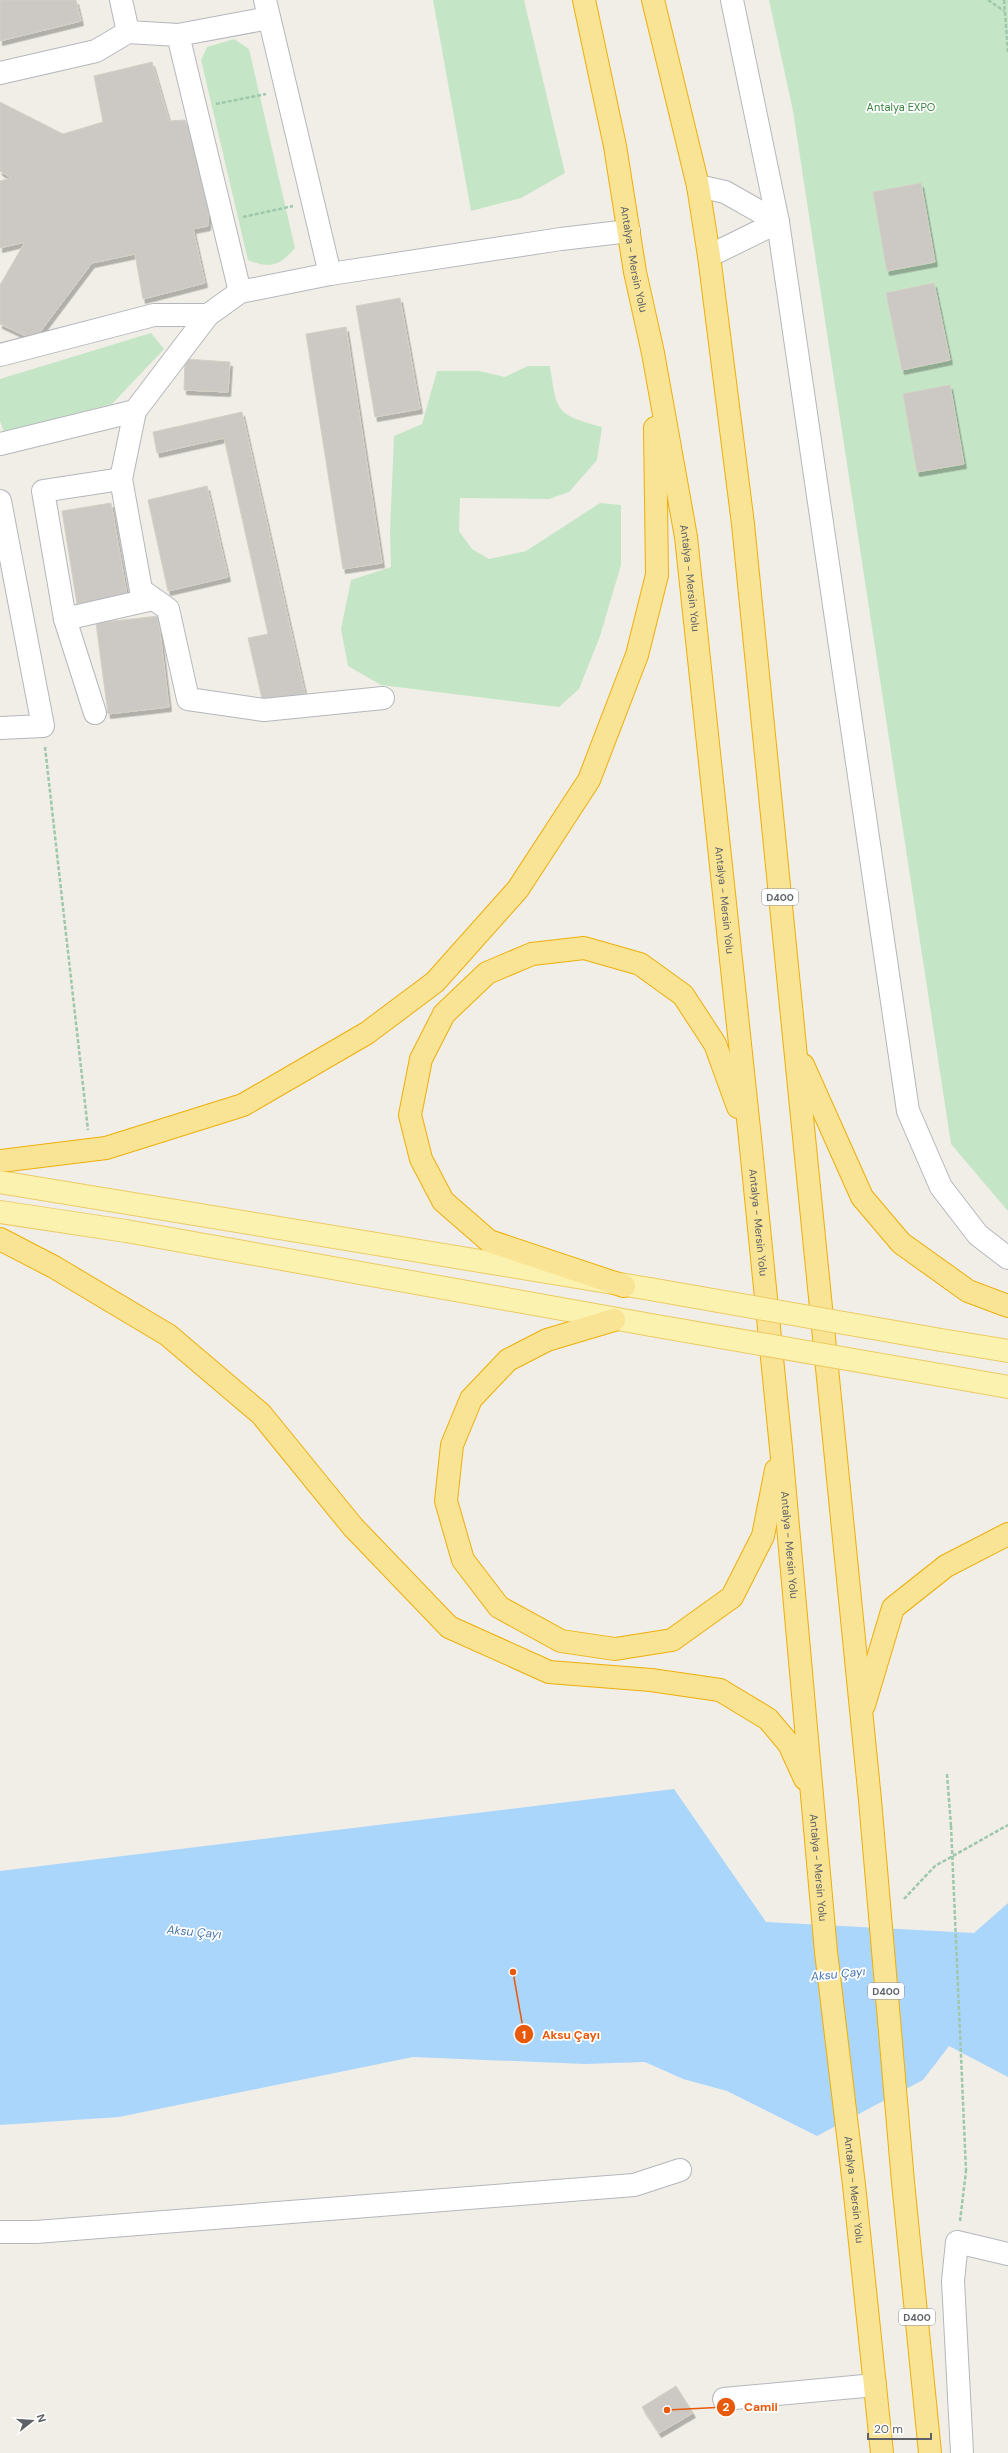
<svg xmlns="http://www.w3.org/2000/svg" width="1008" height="2453" font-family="'DM Sans',sans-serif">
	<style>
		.green { fill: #c5e6c6 }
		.water { fill: #abd6fc }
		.building { fill: #ccc9c4; stroke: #d4d0c5; filter: url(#shadow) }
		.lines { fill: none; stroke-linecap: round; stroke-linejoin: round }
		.minor-casing { stroke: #b4b7bb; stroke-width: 24 }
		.major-casing { stroke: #eccb64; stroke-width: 24 }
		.highway-casing { stroke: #edaf0a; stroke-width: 24 }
		.path { stroke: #9ec7ab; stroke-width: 2.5; stroke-dasharray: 4 2; stroke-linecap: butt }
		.minor { stroke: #fff; stroke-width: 22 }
		.major { stroke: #fcf2b0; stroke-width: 22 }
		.highway { stroke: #f9e395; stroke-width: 22 }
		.major-bridge-casing { stroke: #eccb64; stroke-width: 24; stroke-linecap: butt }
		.path-bridge { stroke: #9ec7ab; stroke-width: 2.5; stroke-dasharray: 4 2; stroke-linecap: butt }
		.major-bridge { stroke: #fcf2b0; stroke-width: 22 }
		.labels { text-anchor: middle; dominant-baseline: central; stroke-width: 3.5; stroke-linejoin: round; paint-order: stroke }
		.shield { fill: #fff; stroke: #8e9195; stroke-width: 1 }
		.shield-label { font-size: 10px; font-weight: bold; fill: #5e6267 }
		.park-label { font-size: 11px; fill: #39833f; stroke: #fff }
		.street-label { font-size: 11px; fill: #5e6267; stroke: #fff }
		.water-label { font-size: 12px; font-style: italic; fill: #4776ae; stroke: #fff }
		.leader { fill: none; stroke: #e8590c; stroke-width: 1.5 }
		.callout-dot { fill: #e8590c; stroke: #fff; stroke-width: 1.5 }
		.mark-label { font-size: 12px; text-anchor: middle; font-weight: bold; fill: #fff }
		.callout-label { font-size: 12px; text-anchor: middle; font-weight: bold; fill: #e8590c; stroke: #fff; stroke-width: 3.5; stroke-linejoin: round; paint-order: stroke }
	</style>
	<defs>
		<filter id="shadow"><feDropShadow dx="2.5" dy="4.5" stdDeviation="0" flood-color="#0004"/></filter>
	</defs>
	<rect width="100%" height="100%" fill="#f0eee7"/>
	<g class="green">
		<path d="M433,0H524L565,173L521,198L471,211Z"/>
		<path d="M769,0H1008V1211L951,1144L793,111Z"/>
		<path d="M234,39L249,49L295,248C280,266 269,269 248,260L201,60L207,47Z"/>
		<path d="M151,333L164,349L112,404L4,432L0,421V379Z"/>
		<path d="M528,366H550C557,412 555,414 602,427L597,460L569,492L549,499L460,498L459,531L472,549L489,559L526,551L600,503L621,505V565L600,636L579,689L559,707L381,685L348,666L341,629L351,580L391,567L390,532L394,436L422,424L437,371H479L505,377Z"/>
	</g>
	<path class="water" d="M674,1789L766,1922L974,1933L1008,1903V2077L949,2046L923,2080L817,2136L727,2091L683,2079L645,2062L585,2064L413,2057L119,2117L0,2125V1871Z"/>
	<g class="building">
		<path d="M0,0H76L81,21L0,41Z"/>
		<path d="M152,62L169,121L185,120L201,160L209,194L208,226L193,229L205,283L143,299L135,254L92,263L34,340L0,324V285L25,242L0,248V181L11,178L0,171V102L63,134L103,122L94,76Z"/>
		<path d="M921,183L935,262L887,271L873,192Z"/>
		<path d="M934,283L950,360L902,370L886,293Z"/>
		<path d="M400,298L420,409L375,417L356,306Z"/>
		<path d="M346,327L382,563L343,569L306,334Z"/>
		<path d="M185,359L230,362L228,392L184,390Z"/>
		<path d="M950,385L964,464L917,472L903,394Z"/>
		<path d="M242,412L305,694L263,703L248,638L268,634L224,438L157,453L153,432Z"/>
		<path d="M207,486L228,577L168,591L148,500Z"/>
		<path d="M111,503L127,595L77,604L62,511Z"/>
		<path d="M158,616L169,707L108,714L96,623Z"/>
		<path d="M676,2386L693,2413L659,2433L642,2407Z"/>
	</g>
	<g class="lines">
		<g class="minor-casing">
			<g id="minor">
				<path d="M121,0L128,32L178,35L240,292"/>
				<path d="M265,0L330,274"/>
				<path d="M732,0L778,222L908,1111L941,1187L978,1235L1008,1258"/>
				<path d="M178,35L269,18"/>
				<path d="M0,73L96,51L128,32"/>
				<path d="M698,186L725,192L778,222"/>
				<path d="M709,256L778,222"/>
				<path d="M0,355L154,315H208"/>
				<path d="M135,411L121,479L141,590L168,609L188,699L264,710L383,698"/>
				<path d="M0,444L135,411L208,315L240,292L330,274L561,239L629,231"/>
				<path d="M121,479L43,491L65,619L153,599"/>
				<path d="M0,501L43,726L0,728"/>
				<path d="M65,619L95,713"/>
				<path d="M0,2232H36L634,2185L680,2170"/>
				<path d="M724,2399L875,2385"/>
				<path d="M962,2453L953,2281L957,2242L1008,2254"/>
			</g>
		</g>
		<g class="major-casing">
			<g id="major">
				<path d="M0,1182L650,1289"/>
				<path d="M0,1212L126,1231L651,1325"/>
				<path d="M941,1340L1008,1351"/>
				<path d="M940,1375L1008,1387"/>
			</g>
		</g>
		<g class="highway-casing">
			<g id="highway">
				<path id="s1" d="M584,0L615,146L635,272L653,353L686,537L750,1138L781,1448L826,1952L854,2185L882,2453"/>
				<path d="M653,0L698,186L709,256L743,524L870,1800L903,2182L930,2453"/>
				<path d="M803,1065L862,1197L901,1243L968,1291L1008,1306"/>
				<path d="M0,1161L106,1148L243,1105L367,1033L435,982L518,889L589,780L637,655L657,575L655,428"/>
				<path d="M0,1239L54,1267L168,1335L261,1414L353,1527L449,1627L549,1672L651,1680L720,1690L768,1719L789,1744L805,1779"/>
				<path d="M624,1286L489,1241L443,1201L421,1159L410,1115L421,1059L444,1014L487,973L532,954L584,948L640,964L683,995L715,1044L738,1107"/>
				<path d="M614,1320L547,1340L508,1360L471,1399L452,1445L446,1501L463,1560L499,1607L561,1641L615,1649L672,1640L732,1597L763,1536L776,1470"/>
				<path d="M864,1705L893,1608L946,1566L1008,1534"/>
			</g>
		</g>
		<g class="path">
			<path d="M988,0L1004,11"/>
			<path d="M1004,0L1008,52"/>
			<path d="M216,104L266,94"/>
			<path d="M243,217L293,206"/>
			<path d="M45,747L88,1130"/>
			<path d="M947,1774L951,1826"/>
			<path d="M904,1899L935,1866L1008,1825"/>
			<path d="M960,2221L966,2171"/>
		</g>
		<use href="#minor" class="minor"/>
		<use href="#major" class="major"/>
		<use href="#highway" class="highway"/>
		<g class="major-bridge-casing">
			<g id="major-bridge">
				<path d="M650,1289L941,1340"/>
				<path d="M651,1325L940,1375"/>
			</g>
		</g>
		<path class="path-bridge" d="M951,1826L966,2171"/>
		<use href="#major-bridge" class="major-bridge"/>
	</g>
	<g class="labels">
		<g class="shield">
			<rect x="762" y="889" width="36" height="16" rx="3"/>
			<rect x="868" y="1983" width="36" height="16" rx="3"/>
			<rect x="899" y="2309" width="36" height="16" rx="3"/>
		</g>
		<g class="shield-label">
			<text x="780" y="897">D400</text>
			<text x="886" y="1991">D400</text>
			<text x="917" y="2317">D400</text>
		</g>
		<g class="park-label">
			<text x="901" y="107">Antalya EXPO</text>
		</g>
		<g class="street-label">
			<text stroke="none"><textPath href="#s1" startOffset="264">Antalya - Mersin Yolu</textPath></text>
			<text stroke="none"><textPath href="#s1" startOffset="588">Antalya - Mersin Yolu</textPath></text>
			<text stroke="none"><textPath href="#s1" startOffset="912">Antalya - Mersin Yolu</textPath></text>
			<text stroke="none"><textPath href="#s1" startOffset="1236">Antalya - Mersin Yolu</textPath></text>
			<text stroke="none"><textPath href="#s1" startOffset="1560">Antalya - Mersin Yolu</textPath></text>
			<text stroke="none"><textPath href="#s1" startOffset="1884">Antalya - Mersin Yolu</textPath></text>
			<text stroke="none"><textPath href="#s1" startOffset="2208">Antalya - Mersin Yolu</textPath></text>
		</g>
		<g class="water-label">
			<text transform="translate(194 1932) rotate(5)">Aksu Çayı</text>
			<text transform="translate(838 1974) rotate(-6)">Aksu Çayı</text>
		</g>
	</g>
	<path class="leader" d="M513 1972L524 2034M667 2410L726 2407"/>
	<g class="callout-dot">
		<circle cx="513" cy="1972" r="4"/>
		<circle cx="667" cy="2410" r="4"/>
		<circle cx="524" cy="2034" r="10"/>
		<circle cx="726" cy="2407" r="10"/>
	</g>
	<g class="mark-label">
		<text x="524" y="2039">1</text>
		<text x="726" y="2411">2</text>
	</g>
	<g class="callout-label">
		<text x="571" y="2039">Aksu Çayı</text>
		<text x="761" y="2411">Camii</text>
	</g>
	<g transform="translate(32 2421) rotate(73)" stroke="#ffffff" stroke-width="3" paint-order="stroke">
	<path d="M0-3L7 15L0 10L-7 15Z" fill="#5e6267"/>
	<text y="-6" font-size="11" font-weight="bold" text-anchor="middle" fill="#5e6267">N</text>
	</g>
	<path d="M868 2433v6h63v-6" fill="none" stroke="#5e6267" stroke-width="2"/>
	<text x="874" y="2433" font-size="12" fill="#5e6267" stroke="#ffffff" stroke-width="3" paint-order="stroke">20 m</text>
</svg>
